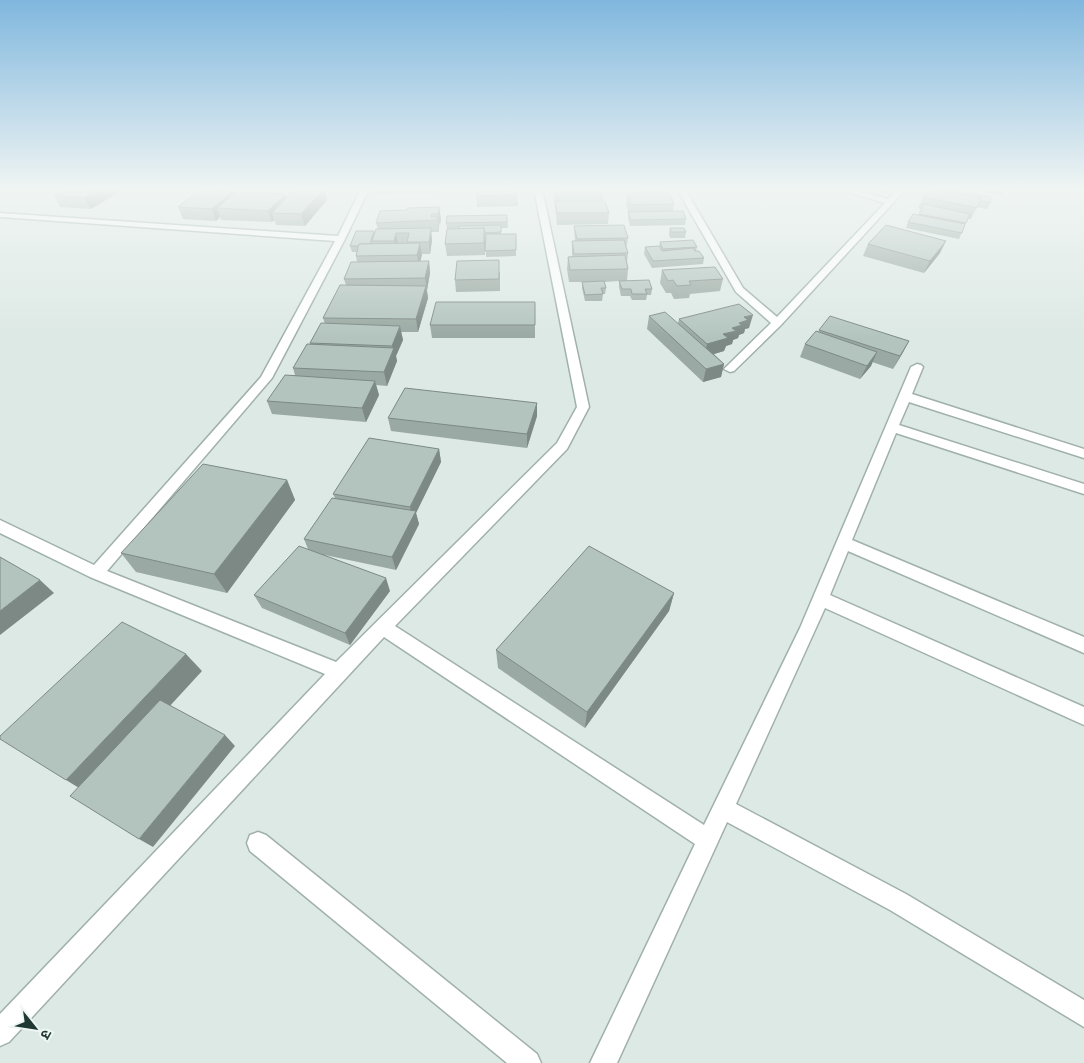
<svg xmlns="http://www.w3.org/2000/svg" width="1084" height="1063" font-family="Inter,'Noto Sans Devanagari',sans-serif">
	<style>
		.lines { fill: none; stroke-linecap: round; stroke-linejoin: round }
		.minor-casing { stroke: #a0b0ac; stroke-width: 3 }
		.minor { fill: #fff; fill-rule: evenodd }
		.wall { fill: #9aa9a3 }
		.shaded-wall { fill: #7d8985 }
		.building { fill: #b3c4be; stroke: #7d8985 }
	</style>
	<rect width="100%" height="100%" fill="#dde9e5"/>
	<g class="lines">
		<g class="minor-casing">
			<g id="minor">
				<path d="M361,189H369L345,239L272,378L107,571L336,662L557,443L577,407L534,189H542L589,407L567,449L395,626L704,825L800,628L911,367L917,364L921,365L923,367L912,394L1084,449V458L909,402L899,425L1084,484V494L896,433L852,540L1084,637V653L848,551L830,595L1084,707V725L825,608L736,804L906,894L1084,1000V1027L890,910L727,822L617,1063H590L695,844L384,637L9,1042L0,1046V1014L325,674L90,577L0,533V520L94,565L261,377L335,241L0,217V213L338,236Z"/>
				<path d="M677,189H685L743,288L777,317L885,203L837,189H851L888,199L898,189H906L781,325L734,371L730,372L724,369L726,367L771,323L736,292Z"/>
				<path d="M258,832L266,835L537,1054L541,1063H507L250,851L247,843L250,835Z"/>
			</g>
		</g>
		<use href="#minor" class="minor"/>
	</g>
	<g class="wall">
		<path d="M124,189L91,209L60,207L54,195Z"/>
		<path d="M295,189H325L327,200L305,226L276,225L274,220L272,222L221,220L220,217L216,221L183,219L178,207L233,191L234,193L285,194L286,198Z"/>
		<path d="M371,189H443L442,193L372,194Z"/>
		<path d="M517,189L518,206L477,207L476,196Z"/>
		<path d="M553,189H603V201L609,213L608,224L557,225Z"/>
		<path d="M634,189H670L669,193L674,204L673,211L686,219L685,225L630,226L628,218V212L626,204L627,193H635Z"/>
		<path d="M873,189H893L887,193Z"/>
		<path d="M928,189L990,203L987,209L977,207L971,219H968L959,239L906,228L908,222L919,215L922,209L918,208L923,197Z"/>
		<path d="M965,189H1006L1002,195Z"/>
		<path d="M439,207L441,219L439,226V232H431L432,240L430,254H421L420,261H429L430,273L427,290L428,298L418,332H401L403,340L396,356L397,361L387,386L376,385L379,395L366,422L272,414L267,401L295,375L293,368L310,344V343L325,324L323,318L346,285L344,279L357,262L356,256L357,252H352L350,246L375,232L378,229L376,223L407,210Z"/>
		<path d="M507,215L508,228H501V234H516V256L486,257V239H485V255L447,256L445,244L447,229L446,223Z"/>
		<path d="M574,226L628,238L626,248L628,253L627,262L628,269L627,281L652,289L651,295H647L646,300H632L630,296H621L619,287V281L604,282L606,288L605,294H603L602,301H585L582,288V282H569L567,269L568,257L572,256V241H575Z"/>
		<path d="M670,228L686,232L685,238H670L669,234Z"/>
		<path d="M660,242L697,247L696,251L704,258L703,264L652,268L644,254L645,247H659Z"/>
		<path d="M868,244L940,253L924,273L863,256Z"/>
		<path d="M662,270L723,279L720,291L690,294L689,298L674,299L671,293H666L660,283Z"/>
		<path d="M500,272V291L456,292L455,280Z"/>
		<path d="M535,302V338H432L430,325Z"/>
		<path d="M649,316L678,323L679,319L749,328L745,329L744,333L739,335L738,338L733,340L732,344L726,346L724,351L714,354L724,364L721,377L703,382L647,329Z"/>
		<path d="M819,330L909,341L902,354L893,369L872,362L871,366L860,379L800,357L805,344L818,332Z"/>
		<path d="M537,403V416L527,448L391,431L388,418Z"/>
		<path d="M439,449L441,462L416,513L419,524L396,570L325,555L390,591L350,645L262,608L254,595L308,549L304,539L335,498L333,494Z"/>
		<path d="M287,480L295,500L227,593L136,572L121,553Z"/>
		<path d="M674,593L669,611L585,728L498,668L496,650Z"/>
	</g>
	<g class="shaded-wall">
		<path d="M100,189H124L91,209L84,198Z"/>
		<path d="M324,189H325L327,200L305,226L301,214Z"/>
		<path d="M888,189H893L887,193Z"/>
		<path d="M233,191L237,202L217,208L220,217L216,221L212,209Z"/>
		<path d="M285,194L288,205L272,213L274,220L272,222L268,211Z"/>
		<path d="M439,207L441,219L440,226L438,214Z"/>
		<path d="M438,217L439,229V232L437,220Z"/>
		<path d="M431,228L432,240L430,254L429,242Z"/>
		<path d="M484,228L485,240V255L484,243Z"/>
		<path d="M396,233L398,245L396,253L394,241Z"/>
		<path d="M946,241L940,253L924,273L930,261Z"/>
		<path d="M420,243L422,255L419,267L417,255Z"/>
		<path d="M429,261L430,273L427,290L425,278Z"/>
		<path d="M426,286L428,298L418,332L416,319Z"/>
		<path d="M753,315L749,328L745,329L744,333L739,335L738,338L733,340L732,344L726,346L724,351L704,357L707,344L723,334L739,323L744,317Z"/>
		<path d="M400,326L403,340L396,356L397,361L387,386L384,372L393,351L392,346Z"/>
		<path d="M909,341L902,354L893,369L900,356Z"/>
		<path d="M877,352L871,366L860,379L867,366Z"/>
		<path d="M724,364L721,377L703,382L706,369Z"/>
		<path d="M375,381L379,395L366,422L362,408Z"/>
		<path d="M537,403V416L527,448V434Z"/>
		<path d="M439,449L441,462L416,513L419,524L396,570L392,557L412,517L410,507Z"/>
		<path d="M287,480L295,500L227,593L214,574Z"/>
		<path d="M386,578L390,591L350,645L345,633Z"/>
		<path d="M40,580L54,593L0,635V611Z"/>
		<path d="M674,593L669,611L585,728L587,712Z"/>
		<path d="M186,654L202,671L89,794L66,780Z"/>
		<path d="M225,735L235,746L153,847L139,839Z"/>
	</g>
	<g class="building">
		<path d="M65,189H100L84,198L54,195Z"/>
		<path d="M201,189L233,191L212,209L178,207Z"/>
		<path d="M295,189H324L301,214L272,213Z"/>
		<path d="M477,189H517V195L476,196Z"/>
		<path d="M554,189H603L604,192H554Z"/>
		<path d="M928,189H934L981,198L977,208L923,197Z"/>
		<path d="M934,189H950L991,197L990,203L980,201L981,198Z"/>
		<path d="M236,192L285,194L268,211L217,208Z"/>
		<path d="M669,192L674,204L631,205L627,193Z"/>
		<path d="M555,201H605L609,213H557Z"/>
		<path d="M924,204L970,214L966,223L919,214Z"/>
		<path d="M439,207L438,214H432L431,217H438L437,220L376,223L380,211L407,210L408,208Z"/>
		<path d="M683,211L686,219L631,220L628,212Z"/>
		<path d="M913,214L965,224L962,233L908,222Z"/>
		<path d="M507,215V222L446,223L447,216Z"/>
		<path d="M501,225V232L485,233L484,228L459,229V226Z"/>
		<path d="M624,225L628,238L577,239L574,226Z"/>
		<path d="M886,225L946,241L930,261L868,244Z"/>
		<path d="M431,228L429,242H407L409,233H396L394,241H372L376,229Z"/>
		<path d="M484,228V243L445,244L447,229Z"/>
		<path d="M670,228H684L686,232H671Z"/>
		<path d="M356,231H374L370,244H359V246H350Z"/>
		<path d="M486,234H516V250L485,251Z"/>
		<path d="M624,240L628,253L574,254L572,241Z"/>
		<path d="M693,240L697,247L663,249L660,242Z"/>
		<path d="M420,243L417,255L356,256L359,244Z"/>
		<path d="M659,246L662,251L693,248L695,251H699L704,258L653,261L645,247Z"/>
		<path d="M625,255L628,269L570,270L568,257Z"/>
		<path d="M499,260V279L455,280L457,261Z"/>
		<path d="M429,261L425,278L344,279L351,262Z"/>
		<path d="M715,267L723,279L689,281L691,285L677,286L673,280L668,281L662,270Z"/>
		<path d="M649,280L652,289H645L647,294H632L631,289H622L619,281Z"/>
		<path d="M604,281L606,288H601L603,294L585,295L582,282Z"/>
		<path d="M340,285L426,286L416,319L323,318Z"/>
		<path d="M436,302H535V325H430Z"/>
		<path d="M739,304L753,315L744,317L748,320L739,323L742,325L732,328L736,331L723,334L728,338L707,344L679,319Z"/>
		<path d="M665,312L724,364L706,369L649,316Z"/>
		<path d="M830,316L909,341L900,356L819,330Z"/>
		<path d="M321,323L400,326L392,346L310,343Z"/>
		<path d="M816,331L877,352L867,366L805,344Z"/>
		<path d="M307,344L394,348L384,372L293,368Z"/>
		<path d="M285,375L375,381L362,408L267,401Z"/>
		<path d="M405,388L537,403L527,434L388,418Z"/>
		<path d="M369,438L439,449L410,507L333,494Z"/>
		<path d="M203,464L287,480L214,574L121,553Z"/>
		<path d="M332,498L416,511L392,557L304,539Z"/>
		<path d="M299,546L386,578L345,633L254,595Z"/>
		<path d="M589,546L674,593L587,712L496,650Z"/>
		<path d="M0,557L40,580L0,611Z"/>
		<path d="M122,622L186,654L66,780L0,739V736Z"/>
		<path d="M160,700L225,735L139,839L70,796Z"/>
	</g>
	<linearGradient id="sky" x2="0" y2="1"><stop stop-color="#80b7de"/><stop offset="0.56" stop-color="#f0f5f3"/><stop offset="1" stop-color="#f0f5f3" stop-opacity="0"/></linearGradient>
	<rect width="1084" height="338" fill="url(#sky)"/>
	<g transform="translate(35 1028) rotate(120)" stroke="#edf6f2" stroke-width="4" paint-order="stroke">
	<path d="M0-4L9 19L0 12L-9 19Z" fill="#1f3834"/>
	<text y="-8" font-size="14" font-weight="bold" text-anchor="middle" fill="#1f3834">उ</text>
	</g>
</svg>
